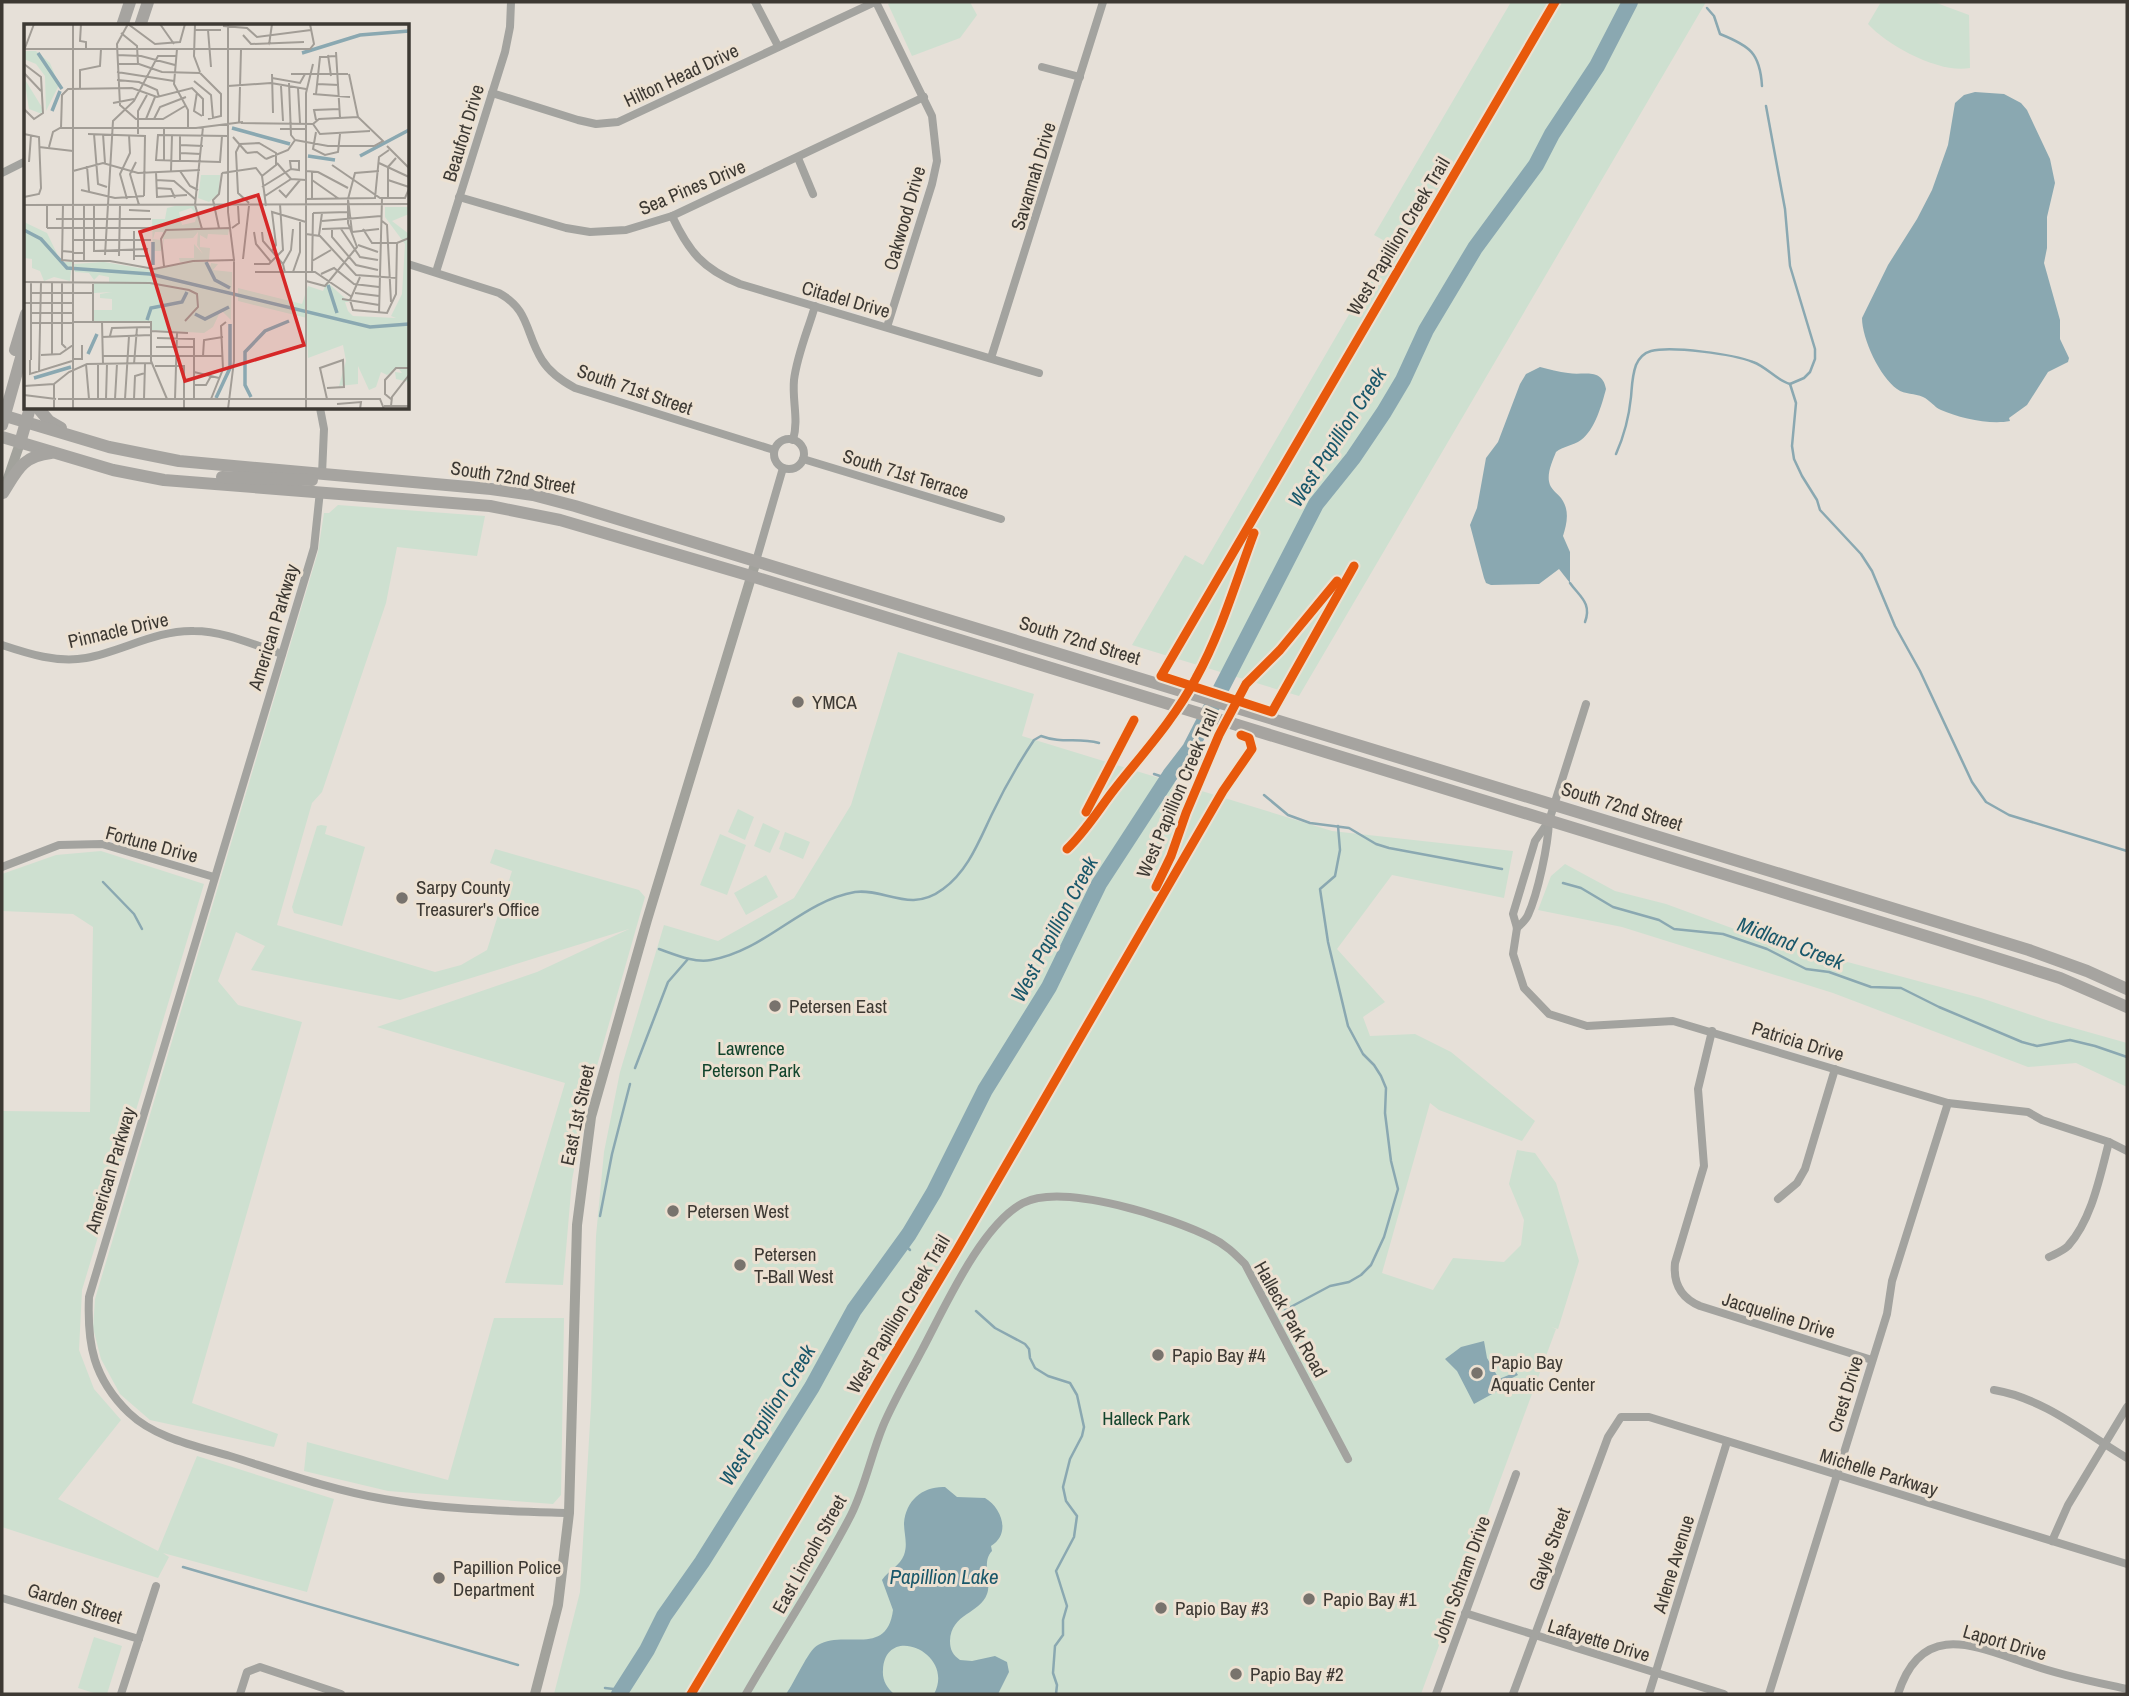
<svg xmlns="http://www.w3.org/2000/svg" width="2129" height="1696" font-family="'Archivo Narrow',sans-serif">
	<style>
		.green { fill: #cee0d0 }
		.water { fill: #8aa8b1 }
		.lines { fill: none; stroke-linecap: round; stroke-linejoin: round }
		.stream { stroke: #8aa8b1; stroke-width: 2.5 }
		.river { stroke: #8aa8b1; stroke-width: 16 }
		.minor { stroke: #a3a39f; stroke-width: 8 }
		.secondary { stroke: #a2a29c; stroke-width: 10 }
		.primary { stroke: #a6a4a0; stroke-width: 12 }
		.cycleway-casing { stroke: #ece1d2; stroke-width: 13 }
		.cycleway { stroke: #e8590c; stroke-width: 9 }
		.poi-dot { fill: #78736d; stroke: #ece1d2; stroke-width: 2.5 }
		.labels { text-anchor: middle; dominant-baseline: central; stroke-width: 6; stroke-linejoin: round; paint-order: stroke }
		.street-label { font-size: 19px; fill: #3d3933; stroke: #ece1d2 }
		.poi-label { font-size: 19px; fill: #3d3933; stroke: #ece1d2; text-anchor: start }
		.park-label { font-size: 19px; fill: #13452d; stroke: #ece1d2 }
		.water-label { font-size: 21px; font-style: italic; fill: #19576a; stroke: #ece1d2 }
		.inset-river { fill: none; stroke: #8aa8b1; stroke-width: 3.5 }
		.inset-road { fill: none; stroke: #a29d96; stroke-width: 2 }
		.view { fill: #d62828; fill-opacity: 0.15; stroke: #d62828; stroke-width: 3.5 }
		.inset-edge { fill: none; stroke: #3d3933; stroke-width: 3.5 }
	</style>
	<rect width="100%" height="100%" fill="#e6e0d8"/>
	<g class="green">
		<path d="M893,2H970L977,15L960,38L912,56L888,4Z"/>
		<path d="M1511,2H1706L1299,696L1132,645L1185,555L1203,565L1390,244L1374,235Z"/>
		<path d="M1881,2H1934L1969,15L1970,68C1940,74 1888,46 1868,24Z"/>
		<path d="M338,505L485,516L477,556L397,547L386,603L322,792L312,803L277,925L435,972L461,965L487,950L512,871L490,863L495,849L639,890L645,897L587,1101L572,1180L563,1285L505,1283L565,1083L377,1027L537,972L629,929L400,1000L251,970L265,946L236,932L218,981L238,1005L302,1022L192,1403L278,1434L274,1447L150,1420L120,1394L101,1359L93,1328L95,1299L318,552L324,513H329Z"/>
		<path d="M898,652L1034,694L1022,736L1332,831L1513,851L1504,898L1392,875L1337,949L1385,1002L1363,1017L1370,1036L1415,1034L1451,1052L1535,1121L1522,1141L1439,1110L1430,1103L1382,1273L1433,1290L1453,1258L1504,1262L1521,1245L1524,1220L1509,1184L1517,1150L1535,1153L1556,1183L1579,1261L1558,1329L1551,1327L1556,1329L1421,1694H554L580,1592L591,1406L596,1236L604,1152L620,1072L664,925L718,941L794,898L851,805Z"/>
		<path d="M738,809L754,817L745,840L728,832Z"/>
		<path d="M763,823L780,831L770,853L754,846Z"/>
		<path d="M321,825L327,826L325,834L365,847L342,926L294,913L292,907L317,826Z"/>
		<path d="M785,832L810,842L803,859L779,849Z"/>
		<path d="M720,834L746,845L727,895L700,885Z"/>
		<path d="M101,851L204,884L82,1290L79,1350L94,1389L121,1420L58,1499L158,1551L197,1456L334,1499L307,1592L163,1553L169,1557L158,1578L2,1527V1111L90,1112L93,927L73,914L2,911V874L56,855Z"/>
		<path d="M1565,864L1615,891L1666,904L1759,938L1981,998L2049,1021L2127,1043V1087L2076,1063L2028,1067L1833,993L1622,927L1538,910L1551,876Z"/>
		<path d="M766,875L778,897L746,915L734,893Z"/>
		<path d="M494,1318H564L561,1495L553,1504L388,1491L304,1471L307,1442L448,1480Z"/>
		<path d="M94,1637L122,1646L107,1694H97L78,1688Z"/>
	</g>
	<g class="water">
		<path d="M1975,92L2004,94L2021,103L2027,110L2050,159L2055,183L2047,217V248L2044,263L2060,320V339L2069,358L2068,362L2048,372L2027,405L2009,418L2010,421C1990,425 1959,418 1941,410C1934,407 1930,400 1923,397C1915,393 1905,395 1897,389C1880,377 1862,339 1862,318L1888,265L1917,219L1932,190L1948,145L1955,103L1964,95Z"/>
		<path d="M1540,367C1549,369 1559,372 1568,373C1583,376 1602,367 1606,389C1602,404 1595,430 1581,440C1573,446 1563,446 1556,452C1552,462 1546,475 1550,485C1552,490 1558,494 1561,498C1570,510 1567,523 1563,536L1570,552V583L1559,569L1539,584L1491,585L1486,583L1484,578L1470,525L1477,508L1486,458L1498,442L1520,384L1526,374Z"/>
		<path d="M1484,1341L1487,1358L1499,1379L1516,1372L1518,1375L1510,1379L1512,1383L1474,1404L1457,1371L1445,1359L1461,1347Z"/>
		<path d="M945,1487L957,1497L985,1498C1002,1508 1011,1534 991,1546L992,1551C981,1562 992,1580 987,1594C980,1614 951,1613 950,1641C950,1650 953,1655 960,1660L972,1661L995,1656L1007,1662L1009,1672L998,1694H934C956,1653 885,1622 883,1670C882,1680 887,1688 894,1694H786C795,1682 808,1650 818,1645C844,1629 887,1658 893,1610L882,1580C888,1571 900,1566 904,1555C908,1544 904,1534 904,1523C906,1500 923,1486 945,1487Z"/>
	</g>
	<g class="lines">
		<g class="stream">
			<path d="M1707,8L1714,16L1720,34C1750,46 1760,53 1762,86"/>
			<path d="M1790,384L1796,403L1792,446L1794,459L1802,476L1817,500L1820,510L1861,554L1872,571L1895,626L1920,671L1972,782L1986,802L2009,815L2127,851"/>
			<path d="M1616,454C1624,436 1629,417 1631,397C1632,386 1632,376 1636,365C1639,358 1644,353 1651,351C1672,346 1733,354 1753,362C1767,367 1776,380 1790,384L1804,378L1810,372L1815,359V349L1790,266L1785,209L1766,106"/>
			<path d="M1570,583C1580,597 1592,603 1585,622"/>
			<path d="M1190,749L1203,759"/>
			<path d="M1154,774L1169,779"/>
			<path d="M1264,795L1288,815L1310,823L1349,828L1376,844L1389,848L1502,869"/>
			<path d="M103,882L134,914L142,929"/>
			<path d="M1563,883L1581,888L1613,907L1659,920L1674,929L1723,934L1767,949L1806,969L1829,972L1871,987L1901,988L1939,1007L2022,1042L2037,1046L2070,1040L2095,1046L2127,1057"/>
			<path d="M659,949C676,955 694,963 711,960C765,951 802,901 855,892C885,888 910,914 943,889C968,871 979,841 992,814C1003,791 1020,761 1034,740L1041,736C1062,744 1078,737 1099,743"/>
			<path d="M635,1068L668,982L688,959"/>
			<path d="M600,1216L612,1154L630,1084"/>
			<path d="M903,1243L910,1250"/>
			<path d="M1285,1310L1330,1286L1349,1282L1361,1275L1371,1265L1384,1237L1398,1189L1391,1161L1385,1113L1386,1088L1381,1076L1374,1065L1363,1054L1348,1026L1328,942L1320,889L1335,876L1340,850L1338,826"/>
			<path d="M976,1311L995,1328L1025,1344L1029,1349L1030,1358L1035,1368L1048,1376L1070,1383L1077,1395L1084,1427L1082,1436L1070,1459L1063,1487L1066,1501L1077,1516L1074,1537L1056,1571L1067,1606L1063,1620V1635L1055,1646L1053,1673L1057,1685L1056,1694"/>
			<path d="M183,1567L518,1665"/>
			<path d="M605,1688L622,1690"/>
		</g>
		<path class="river" d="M619,1694L647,1650L664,1616L702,1562L812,1387L854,1310L909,1234L934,1192L985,1090L1049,987L1099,884L1170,775L1190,749L1316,504L1353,458L1384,412L1403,380L1426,330L1475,248L1536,165L1552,134L1597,66L1630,2"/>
		<g class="minor">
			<path d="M755,2L778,46"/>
			<path d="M876,2L932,116L937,161L932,184L887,327"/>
			<path d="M1042,67L1080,77"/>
			<path d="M492,93L578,120L596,124L618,122L875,2"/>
			<path d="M798,158L813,194"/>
			<path d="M2,173L26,161"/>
			<path d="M459,197L566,228L590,232L626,230L672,216L924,97"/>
			<path d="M672,216C689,252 703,269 740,284L1039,373"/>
			<path d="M408,264L499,293C530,310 525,333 542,360C550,373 562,381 575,388L774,450"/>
			<path d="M436,272L505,52L510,27L511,2"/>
			<path d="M991,358L1103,2"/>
			<path d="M320,408L324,429L322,474"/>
			<circle cx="789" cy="454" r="15"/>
			<path d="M793,440C799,419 792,401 794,380C797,355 808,330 815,306"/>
			<path d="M803,459L1001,519"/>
			<path d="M320,491L314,548L89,1297C87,1344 93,1378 129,1413C155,1438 196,1446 230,1456C281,1472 332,1490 384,1499C445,1510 508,1511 569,1513"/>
			<path d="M756,561L783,468"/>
			<path d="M2,645C29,654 57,663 86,658C123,651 156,630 194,631C224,631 254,645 282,654"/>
			<path d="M1549,821L1535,841L1513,914L1517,928L1513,954L1524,988L1549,1014L1587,1026L1673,1021L1948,1103L2028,1112L2042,1120L2109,1142L2127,1151"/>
			<path d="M2,867L59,845L102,844L214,877"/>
			<path d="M1517,928C1521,924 1526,920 1528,915C1538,893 1548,846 1549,821L1586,704"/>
			<path d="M1712,1031L1698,1089L1704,1166L1675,1263C1673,1284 1681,1298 1700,1306L1872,1360"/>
			<path d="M1778,1199L1797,1183L1805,1169L1835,1069"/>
			<path d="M2049,1257C2055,1254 2063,1251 2068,1246C2092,1219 2100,1176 2109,1142"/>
			<path d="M1994,1390C2043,1398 2085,1433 2127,1458"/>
			<path d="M2052,1541L2068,1505L2127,1407"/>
			<path d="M2,1598L139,1639"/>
			<path d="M1465,1613L1724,1694"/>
			<path d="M121,1694L156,1586"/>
			<path d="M240,1694L247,1672L260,1667L341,1694"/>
			<path d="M746,1694C780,1635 819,1577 851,1515C865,1487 871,1455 883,1426C894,1400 909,1375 922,1350C944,1309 981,1225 1023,1203C1063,1182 1173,1218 1212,1238C1225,1244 1235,1254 1245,1264L1348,1459"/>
			<path d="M1436,1694L1516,1474"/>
			<path d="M1513,1694L1608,1437L1621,1417H1649L2127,1564"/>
			<path d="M1649,1694L1727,1442"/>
			<path d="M1769,1694L1887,1314L1892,1281L1948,1103"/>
			<path d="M1898,1694C1922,1618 1977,1647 2032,1665C2063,1676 2095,1682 2127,1689"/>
		</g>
		<g class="secondary">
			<path d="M7,481L20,443"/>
			<path d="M535,1694L558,1605L569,1513L577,1225L591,1117L647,920L756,561"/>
		</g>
		<g class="primary">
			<path d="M122,26L130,2"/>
			<path d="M140,26L148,2"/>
			<path d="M15,350L26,314"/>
			<path d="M38,408L49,421L61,428"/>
			<path d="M2,415L109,447L179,461L491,489L533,495L575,506L2029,950L2087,971L2127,989"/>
			<path d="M2,425L26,340"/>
			<path d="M2,437L113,470L164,480L490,506L560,520L751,576L1939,940L2060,978L2127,1007"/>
			<path d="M20,443L30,408"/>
			<path d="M222,477L312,480"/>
			<path d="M3,493C17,471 22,456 51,453"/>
		</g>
		<g class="cycleway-casing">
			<g id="cycleway">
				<path d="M1354,566L1272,712L1161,676L1555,2"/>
				<path d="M1086,812L1134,720"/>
				<path d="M1067,849C1087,830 1100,807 1117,786C1145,751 1175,718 1196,678C1221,633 1236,581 1254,533"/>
				<path d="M1156,887L1171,856L1186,813L1219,735L1246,684L1280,650L1337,581"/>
				<path d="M691,1694L957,1250L1223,791L1252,749L1249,738L1241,735"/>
			</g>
		</g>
		<use href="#cycleway" class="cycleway"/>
	</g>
	<g class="poi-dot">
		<circle cx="798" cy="702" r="7"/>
		<circle cx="402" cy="898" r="7"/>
		<circle cx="775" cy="1006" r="7"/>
		<circle cx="673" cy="1211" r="7"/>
		<circle cx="740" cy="1265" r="7"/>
		<circle cx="1158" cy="1355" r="7"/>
		<circle cx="1477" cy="1373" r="7"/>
		<circle cx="439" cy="1578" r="7"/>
		<circle cx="1309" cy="1599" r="7"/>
		<circle cx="1161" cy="1608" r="7"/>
		<circle cx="1236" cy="1674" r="7"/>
	</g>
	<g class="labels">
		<g class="street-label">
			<text transform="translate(681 75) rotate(-25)">Hilton Head Drive</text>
			<text transform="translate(463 133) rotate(-73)">Beaufort Drive</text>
			<text transform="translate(1033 176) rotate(-73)">Savannah Drive</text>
			<text transform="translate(692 187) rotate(-23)">Sea Pines Drive</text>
			<text transform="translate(904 218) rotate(-74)">Oakwood Drive</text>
			<text transform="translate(1398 236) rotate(-59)">West Papillion Creek Trail</text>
			<text transform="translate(846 299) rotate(16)">Citadel Drive</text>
			<text transform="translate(635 389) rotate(19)">South 71st Street</text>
			<text transform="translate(906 474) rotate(17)">South 71st Terrace</text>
			<text transform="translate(513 477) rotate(9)">South 72nd Street</text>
			<text transform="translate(273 627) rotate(-73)">American Parkway</text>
			<text transform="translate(118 630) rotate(-13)">Pinnacle Drive</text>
			<text transform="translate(1080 640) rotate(17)">South 72nd Street</text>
			<text transform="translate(1177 793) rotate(-67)">West Papillion Creek Trail</text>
			<text transform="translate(1622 806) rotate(17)">South 72nd Street</text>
			<text transform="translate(152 844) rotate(15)">Fortune Drive</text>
			<text transform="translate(1798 1041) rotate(17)">Patricia Drive</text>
			<text transform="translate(577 1115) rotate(-78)">East 1st Street</text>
			<text transform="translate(110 1170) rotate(-73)">American Parkway</text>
			<text transform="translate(898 1314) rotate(-59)">West Papillion Creek Trail</text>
			<text transform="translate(1779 1315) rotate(17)">Jacqueline Drive</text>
			<text transform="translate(1291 1319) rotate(61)">Halleck Park Road</text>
			<text transform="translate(1845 1394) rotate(-73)">Crest Drive</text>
			<text transform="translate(1879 1472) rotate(17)">Michelle Parkway</text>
			<text transform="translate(1549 1549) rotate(-70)">Gayle Street</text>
			<text transform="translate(809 1554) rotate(-61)">East Lincoln Street</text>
			<text transform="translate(1673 1564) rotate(-73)">Arlene Avenue</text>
			<text transform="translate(1461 1579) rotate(-70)">John Schram Drive</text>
			<text transform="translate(75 1603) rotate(17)">Garden Street</text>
			<text transform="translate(1599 1640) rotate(17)">Lafayette Drive</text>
			<text transform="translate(2005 1642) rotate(16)">Laport Drive</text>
		</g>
		<g class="poi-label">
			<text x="812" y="702">YMCA</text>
			<text x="416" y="887">Sarpy County<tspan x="416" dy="22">Treasurer's Office</tspan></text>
			<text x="789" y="1006">Petersen East</text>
			<text x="687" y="1211">Petersen West</text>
			<text x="754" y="1254">Petersen<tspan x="754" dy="22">T-Ball West</tspan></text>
			<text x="1172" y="1355">Papio Bay #4</text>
			<text x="1491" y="1362">Papio Bay<tspan x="1491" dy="22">Aquatic Center</tspan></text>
			<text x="453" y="1567">Papillion Police<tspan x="453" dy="22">Department</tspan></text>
			<text x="1323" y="1599">Papio Bay #1</text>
			<text x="1175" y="1608">Papio Bay #3</text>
			<text x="1250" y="1674">Papio Bay #2</text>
		</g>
		<g class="park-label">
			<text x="751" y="1048">Lawrence<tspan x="751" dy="22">Peterson Park</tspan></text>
			<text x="1146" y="1418">Halleck Park</text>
		</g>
		<g class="water-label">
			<text transform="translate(1337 437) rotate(-57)">West Papillion Creek</text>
			<text transform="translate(1054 929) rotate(-62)">West Papillion Creek</text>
			<text transform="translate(1791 943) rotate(21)">Midland Creek</text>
			<text transform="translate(767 1415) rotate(-58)">West Papillion Creek</text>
			<text x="944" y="1576">Papillion Lake</text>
		</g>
	</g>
	<g transform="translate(24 24)">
		<rect width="385" height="385" fill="#e6e0d8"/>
		<path d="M0,27H12L26,39L35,61L22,87L21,52L12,40L0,35ZM0,54L19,85L18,90L5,85ZM177,151H196L195,169L185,178L174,174ZM151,182H170L172,189L167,184L155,188L158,201L171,198L173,190L177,205H205L204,211L184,210L183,215L176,211V223L186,224L185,236L156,238L155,234H170V220L179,230L173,221L174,208L169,214L140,215L139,222V208H131L129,215L137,216V227H129L128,195H141L143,184ZM361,183H385V190L368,197L385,210V358L372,355L371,348L378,349L374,344L363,351L357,348L352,363L345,366L334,342V360L315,362L322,337L319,321L284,334L283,294L214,277V264L278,280L284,262L299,267L303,258L325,278H321L324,287L329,292L372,294L367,292L378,270L381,220L361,193ZM0,198L23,209L37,238H48L46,257L30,253L20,257L16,247L8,244V235L0,234ZM80,238L127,246L167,238H184L186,243L187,239L194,240L189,246L208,248L207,296L197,286L189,303L180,309L128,306V297H70V286H88V275L76,274V270L88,268L70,269V258H85V253L75,251L70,256L65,249L51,248L50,240Z" fill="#cee0d0"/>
		<path class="inset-river" d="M14,29L38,65M278,29L336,11L385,7M28,87L36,67M208,104L266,120M284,132L311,136M336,132L385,106M0,206L17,215L43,244L126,250L346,303L385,300M129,218V241M182,238L191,256L206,264M304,261L313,289M171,290L181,295L205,283M123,296L127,284L158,278L163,268M64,330L73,310M10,354L47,343M227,373L221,361V328L241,307L265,297M192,374L206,344V300"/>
		<path class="inset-road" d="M57,0L56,17L62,18V25M104,0L93,20L96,81L112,95H139L161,82M104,0L131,20L156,18L161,0M136,0L150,20M171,0L170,32L176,48M204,0V188L210,236V337L204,385M199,2L223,4L233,13L287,6M170,6H197M184,6L187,43M97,9L113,22L114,40M219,11L227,20L280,18M245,21L248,0M1,24L10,0M0,25H205M153,25L150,60L164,86V103M205,25H286L290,20L286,0M312,28L316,94M93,31L117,32L151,41M304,31L307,52M0,40L17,53L19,89L10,95L0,85M93,40H115L138,48L176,49M93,48L150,57M0,49L17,67M176,49L197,70V92L184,95M248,50L249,89M267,50H324M248,54L276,59L281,50M93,56L115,58L133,66L135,73M170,57L187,71L189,94M265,59L267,111L271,116M293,60L315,61M204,62L247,59L282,65M257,62L259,97M56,64V46L76,42L77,25M274,64L276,99M173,68L170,87L178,92M289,70L326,73M292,70L296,33L312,32M89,79L110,75M122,95L131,73M130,95L136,83L162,73M292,96L290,86L316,85M215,99L217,26M217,99L289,100L295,95L334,93M289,100L296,110L346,107M37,104L38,71L44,65L108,64L133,73L168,64L179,75V92M256,105H282M292,108L289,125L301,131L314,128L316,110M0,110L15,113L17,164L15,170L0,173M64,110L121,112L120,172M70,110L74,160L83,163M79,110L81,139M114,110V87L123,71M198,112L196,138L132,136L134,111L204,112M209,113L223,129M271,116L304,122H350L359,117L334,93L325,50M156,121L179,122M363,122L385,144M15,123L49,127M25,123L29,108L36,104H172L219,98M156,129L177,130M223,129L233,128L242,135M242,135L264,126L271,116M140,137V104M5,138L7,111M112,138L106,150L115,181M156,138V112M253,139L267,155L282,156M355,139L385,153M308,141L356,174H381L385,165M63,142L65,167M49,147L79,139L114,149L176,146M147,147L148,111M156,147L166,162L174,166M282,147L294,148L324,164M288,147V174M132,148L133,173L163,171M198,149L232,144L238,152L242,182M132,156L150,157L171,175M288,156L315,175M364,156L385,163M282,160V385M282,162V69L289,40M238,163L267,145L275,146V137H266L267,145M132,164L147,165L151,174M57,166L91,174L120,172M255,166L262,173L276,156M241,172L267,155M364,174V143L372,134M103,175L96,150L106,129L105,111M282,175L351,174L355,133L365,126M324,175L331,149L355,147M225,179L214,169L212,128L216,120L235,119L252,129V141L238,152M39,180L38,236L49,237M0,181L385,180M70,181V227L123,225L122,232H110M105,186L126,187M289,189L324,188M32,195H127M298,197L357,192M358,197L363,201L367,278M23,204H127M23,204V182M195,204L189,176L195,170L198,149M208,204L215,199L214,182M178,205L171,181L179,103M298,205L326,204M308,205V213L332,241L354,246M317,205L336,233L354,236M339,205L348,219H373L385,214M230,208L232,220L247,238M238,208L239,217L259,240L261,249M328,208L355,205M282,210L296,212L332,251L373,254M295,211L298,189M49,216H127M334,221L354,228M38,227L60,229M248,227L252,221L248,188L282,198M81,231L89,97L110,77L134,32H153M95,232L96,181M219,235L225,182M110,236V207M49,237H86L130,245L169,237L211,236M60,237V180M288,237L307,226M230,240H245L259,226L256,180M259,240L267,226L269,205M140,242L137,215L142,206L207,204M231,248H291L328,273M269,248L276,228V198M288,248L289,189M297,250L310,244L330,260L355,263M336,253L326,276L329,286L363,289L372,270L373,219M282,257L301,262L333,223L324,199V175L328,208M0,258L126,259L165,266L173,270L174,283L161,297M7,258V336M28,258V330M38,259V320L42,324M69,259V298M7,269H69M331,269L355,272M318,275L355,281M0,279H49M7,289H49M355,290L358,174M49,298H127V337L143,375M78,298L79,340M7,299H49M127,307L164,309M86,312L88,304L127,303M78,313L127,311M133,314L170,315V375M132,323H170M17,331L36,330L49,321M78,332H199M179,332L180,316L199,313M49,335H58V321M6,336V350L48,337M62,340L65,375M110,340L113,304M131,342H160V385M15,348L17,258M170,348L195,354M170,361H182L187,352M0,362L30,360M303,364L320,363L319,336L296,344L303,375M0,371L32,375M49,375H34H356L360,385M74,375V340M82,375L83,340M91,375L93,340M101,375L105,312M110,375L111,352L121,349M120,375L121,340M151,375L153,309M187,375L199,345L197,302L202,298M367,375L361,370V356L372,344H385M313,380L337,378L336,385M360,382H385M367,382L368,373L385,351M30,385V360L45,348L63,340L128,339M49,385V0"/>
		<path class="view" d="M234,171L280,321L161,357L116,208Z"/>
		<rect width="385" height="385" class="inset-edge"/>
	</g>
	<rect width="2129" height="1696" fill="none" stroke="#3d3933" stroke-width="7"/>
</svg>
